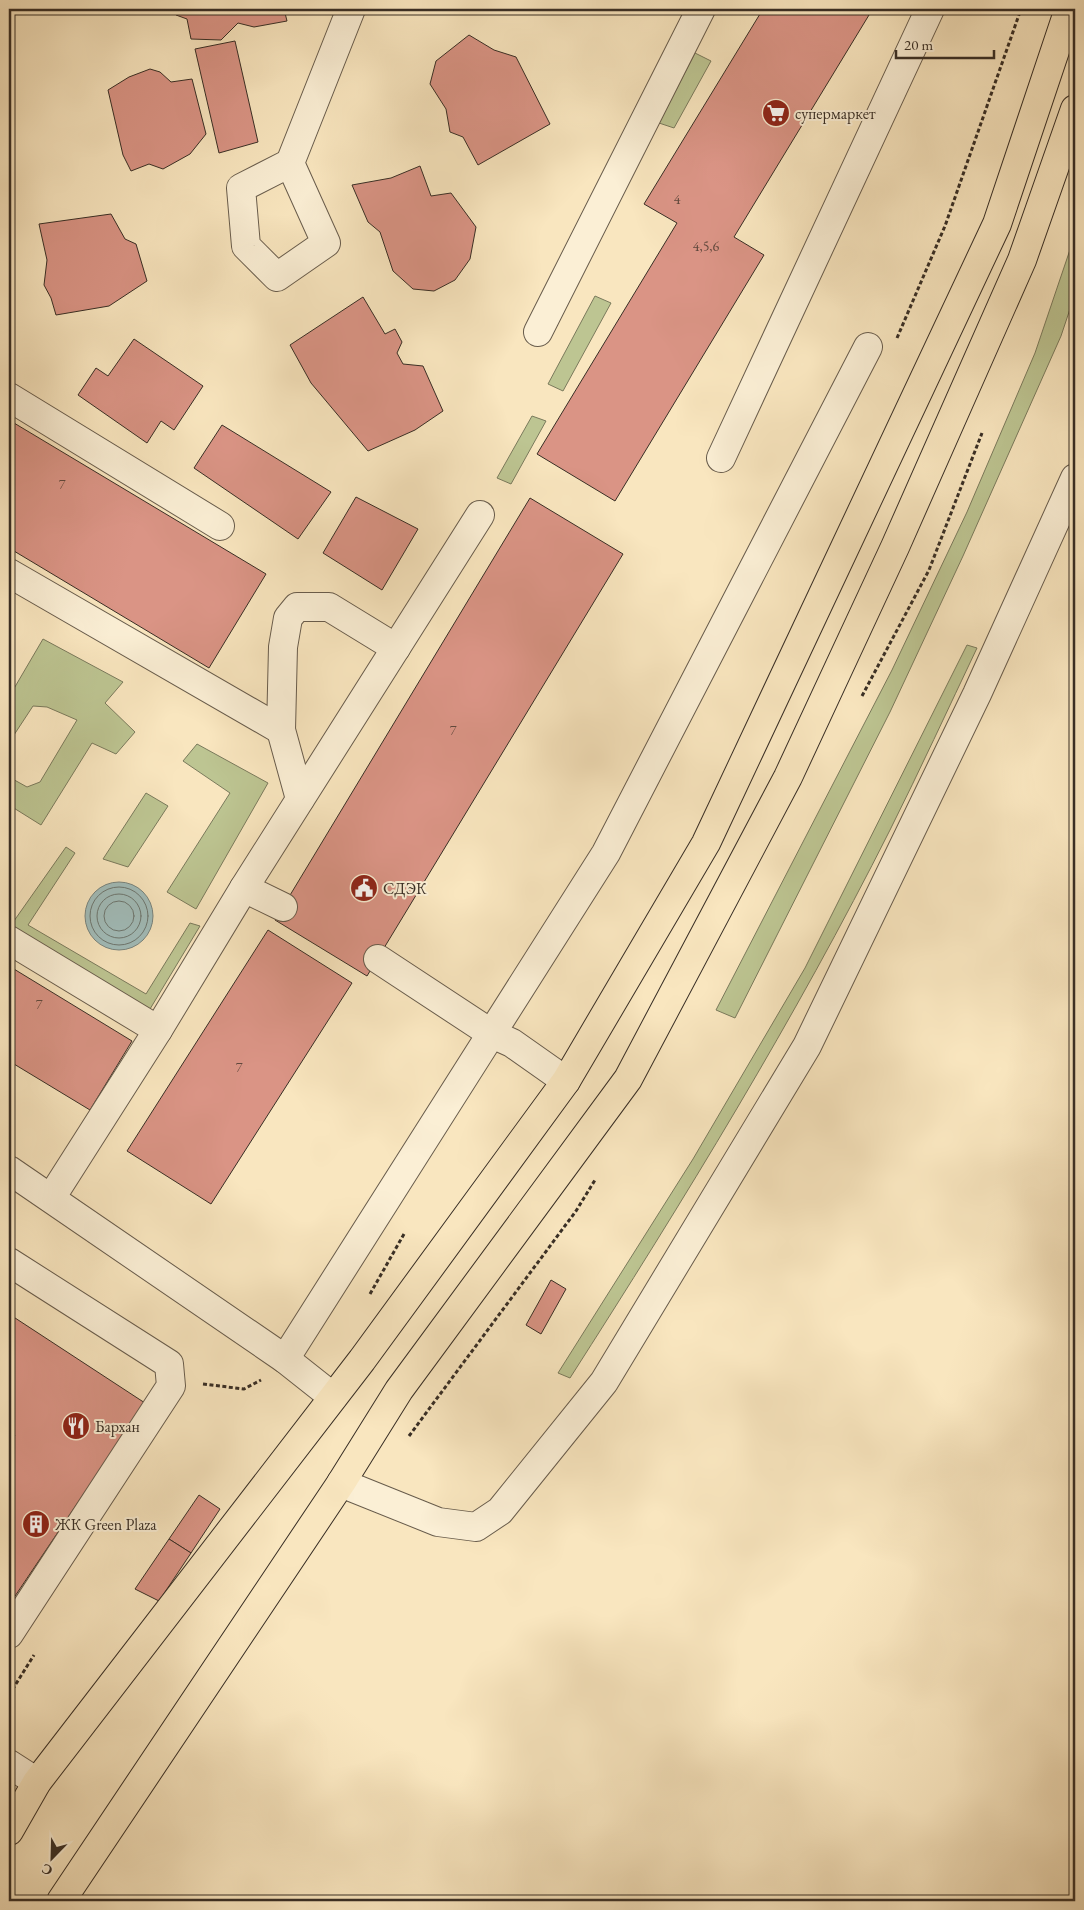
<svg xmlns="http://www.w3.org/2000/svg" width="1084" height="1910" font-family="'EB Garamond',serif">
	<style>
		.green { fill: #bdc592; stroke: #7a7a5c }
		.water { fill: #a1bdbb; stroke: #77847f }
		.lines { fill: none; stroke-linecap: round; stroke-linejoin: round }
		.shore { stroke: #6c7670; stroke-width: 1 }
		.building { fill: #da9485; stroke: #382e25 }
		.minor-casing { stroke: #685c4c; stroke-width: 30 }
		.major-casing { stroke: #382e25; stroke-width: 30 }
		.path { stroke: #382e25; stroke-width: 3; stroke-dasharray: 4 2.5; stroke-linecap: butt }
		.minor { stroke: #fbefd5; stroke-width: 28 }
		.major { stroke: #f9e6bf; stroke-width: 28 }
		.labels { text-anchor: middle; dominant-baseline: central; stroke-width: 4; stroke-linejoin: round; paint-order: stroke }
		.number-label { font-size: 14px; fill: #60483d }
		.poi-label { font-size: 16px; fill: #382e25; stroke: #fbefd5; text-anchor: start }
	</style>
	<rect width="100%" height="100%" fill="#f9e6bf"/>
	<filter id="stains"><feTurbulence type="fractalNoise" baseFrequency=".004" numOctaves="4"/><feColorMatrix values="0 0 0 0 .2 0 0 0 0 .09 0 0 0 0 .02 0 0 0 .5 -.17"/></filter>
	<radialGradient id="worn" r=".72"><stop offset=".6" stop-color="#630" stop-opacity="0"/><stop offset="1" stop-color="#630" stop-opacity=".3"/></radialGradient>
	<g class="green">
		<path d="M695,53L711,61L674,128L659,123Z"/>
		<path d="M1075,235V294L1061,336L963,556L890,712L735,1018L716,1010L892,670L967,512L1035,353Z"/>
		<path d="M595,296L611,303L563,391L548,384Z"/>
		<path d="M532,416L546,421L511,484L497,478Z"/>
		<path d="M43,639L123,682L105,703L135,732L116,754L92,743L41,825L9,805V777L27,787L40,782L77,720L47,707L33,706L10,741L9,740V697Z"/>
		<path d="M967,645L977,648C948,709 920,770 890,830C795,1019 684,1200 570,1378L558,1373L693,1159L805,968Z"/>
		<path d="M197,744L268,783L196,909L167,892L230,793L183,761Z"/>
		<path d="M146,793L168,806L128,867L103,859Z"/>
		<path d="M66,847L75,853L28,925L146,994L190,923L200,926L147,1014L9,928Z"/>
	</g>
	<circle class="water" cx="119" cy="916" r="34"/>
	<g class="lines">
		<g class="shore">
			<circle cx="119" cy="916" r="29"/>
			<circle cx="119" cy="916" r="22"/>
			<circle cx="119" cy="916" r="15"/>
		</g>
	</g>
	<g class="building">
		<path d="M174,9H284L287,21L254,27L238,23L221,40L191,39L187,19L176,15Z"/>
		<path d="M763,9H859L869,15L734,237L764,255L615,501L537,454L677,223L644,204Z"/>
		<path d="M469,35L494,50L516,57L550,124L478,165L463,137L450,132L446,109L430,84L436,61Z"/>
		<path d="M235,41L258,142L219,153L195,49Z"/>
		<path d="M150,69L160,72L171,82L192,79L206,134L190,154L163,169L149,164L131,171L123,155L108,90L129,77Z"/>
		<path d="M420,166L431,196L451,193L476,227L470,259L455,280L434,291L413,289L393,271L380,232L368,222L352,185L391,178Z"/>
		<path d="M111,214L125,239L136,244L147,281L109,306L56,315L51,298L44,285L47,260L39,224Z"/>
		<path d="M363,297L385,334L395,329L402,342L397,353L403,364L423,366L443,411L415,430L368,451L311,383L290,345Z"/>
		<path d="M134,339L203,386L174,430L161,421L147,443L78,395L96,368L108,376Z"/>
		<path d="M9,420L266,574L209,668L9,548Z"/>
		<path d="M222,425L331,492L298,539L194,468Z"/>
		<path d="M356,497L418,529L382,590L323,553Z"/>
		<path d="M530,498L623,554L367,976L275,920Z"/>
		<path d="M268,930L352,983L211,1204L127,1151Z"/>
		<path d="M9,966L132,1041L90,1110L9,1061Z"/>
		<path d="M551,1280L566,1289L541,1334L526,1325Z"/>
		<path d="M9,1314L145,1403L9,1605V1444L15,1435L9,1431Z"/>
		<path d="M199,1495L220,1509L191,1553L169,1539Z"/>
		<path d="M169,1539L191,1553L159,1601L135,1589Z"/>
	</g>
	<g class="lines">
		<g class="minor-casing">
			<g id="minor">
				<path d="M290,163L326,243L277,277L246,246L241,188L290,163L351,9"/>
				<path d="M538,332L701,9"/>
				<path d="M9,397L220,526"/>
				<path d="M721,458L930,9"/>
				<path d="M9,573L281,730"/>
				<path d="M300,799L281,730L283,647L288,618L297,607H329L396,648"/>
				<path d="M283,907L244,888L480,515"/>
				<path d="M9,940L158,1030"/>
				<path d="M378,959L492,1034L512,1043L566,1081"/>
				<path d="M9,1170L285,1359L333,1397"/>
				<path d="M51,1198L158,1030L244,888"/>
				<path d="M9,1262L169,1364L171,1386L9,1634"/>
				<path d="M285,1359L606,853L868,347"/>
				<path d="M341,1483L438,1522L476,1527L500,1511L604,1382L807,1046L977,694L1075,478"/>
				<path d="M9,1764L37,1782"/>
			</g>
		</g>
		<g class="major-casing">
			<g id="major">
				<path d="M9,1831L37,1782L362,1360L566,1081L706,843L997,224L1069,9"/>
				<path d="M61,1901L341,1483L399,1390L628,1079L788,777L895,547L1022,260L1075,109"/>
			</g>
		</g>
		<g class="path">
			<path d="M897,338L945,226L1021,9"/>
			<path d="M862,696L929,570L982,433"/>
			<path d="M370,1294L404,1234"/>
			<path d="M203,1384L244,1389L261,1380"/>
			<path d="M409,1436L576,1211L595,1180"/>
			<path d="M9,1695L34,1655"/>
		</g>
		<use href="#minor" class="minor"/>
		<use href="#major" class="major"/>
	</g>
	<defs>
		<g id="supermarket-disc" transform="scale(1.4375)"><circle r="9.5" fill="#8f2418" stroke="#fbefd5"/><path d="M-6-5.5h2.5l.6 2H6L4.5 2H-2.5L-4.4-4H-6ZM-1.5 3.2a1.3 1.3 0 1 0 .1 0ZM3 3.2a1.3 1.3 0 1 0 .1 0Z" fill="#fff"/></g>
		<g id="civic-disc" transform="scale(1.4375)"><circle r="9.5" fill="#8f2418" stroke="#fbefd5"/><path d="M-.6-6.5H3V-4.5H.6V-3L4-1V1h2V6H-6V1h2V-1L-.6-3ZM-1.2 2.5V6h2.4V2.5Z" fill="#fff"/></g>
		<g id="restaurant-disc" transform="scale(1.4375)"><circle r="9.5" fill="#8f2418" stroke="#fbefd5"/><path d="M-5-6h1v4h1v-4h1v4h1v-4h1v5L-1.5 .5V6h-2V.5L-5-1ZM5-6V6H3V1.5H1.5Q1.5-4 5-6Z" fill="#fff"/></g>
		<g id="building-disc" transform="scale(1.4375)"><circle r="9.5" fill="#8f2418" stroke="#fbefd5"/><path d="M-4-6H4V6H1V3H-1V6H-4ZM-2.5-4.3h1.7v1.8h-1.7ZM.8-4.3h1.7v1.8H.8ZM-2.5-1h1.7V.8h-1.7ZM.8-1h1.7V.8H.8Z" fill="#fff"/></g>
	</defs>
	<g fill-rule="evenodd">
		<use href="#supermarket-disc" x="776" y="113"/>
		<use href="#civic-disc" x="364" y="888"/>
		<use href="#restaurant-disc" x="76" y="1426"/>
		<use href="#building-disc" x="36" y="1524"/>
	</g>
	<g class="labels">
		<g class="number-label">
			<text x="677" y="199">4</text>
			<text x="706" y="246">4,5,6</text>
			<text x="62" y="484">7</text>
			<text x="453" y="730">7</text>
			<text x="39" y="1004">7</text>
			<text x="239" y="1067">7</text>
		</g>
		<g class="poi-label">
			<text x="795" y="113">супермаркет</text>
			<text x="383" y="888">СДЭК</text>
			<text x="95" y="1426">Бархан</text>
			<text x="55" y="1524">ЖК Green Plaza</text>
		</g>
	</g>
	<rect width="1084" height="1910" fill="none" stroke="#f9e6bf" stroke-width="30"/>
	<rect x="10" y="10" width="1064" height="1890" fill="none" stroke="#382e25" stroke-width="2.5"/>
	<rect x="15" y="15" width="1054" height="1880" fill="none" stroke="#382e25"/>
	<g transform="translate(52 1858) rotate(203)" stroke="#fbefd5" stroke-width="4" paint-order="stroke">
	<path d="M0-4L9 19L0 12L-9 19Z" fill="#382e25"/>
	<text y="-8" font-size="14" font-weight="bold" text-anchor="middle" fill="#382e25">С</text>
	</g>
	<path d="M896 50v8h98v-8" fill="none" stroke="#382e25" stroke-width="2.5"/>
	<text x="904" y="50" font-size="15" fill="#382e25" stroke="#fbefd5" stroke-width="4" paint-order="stroke">20 m</text>
	<rect width="100%" height="100%" filter="url(#stains)"/>
	<rect width="100%" height="100%" fill="url(#worn)"/>
</svg>
